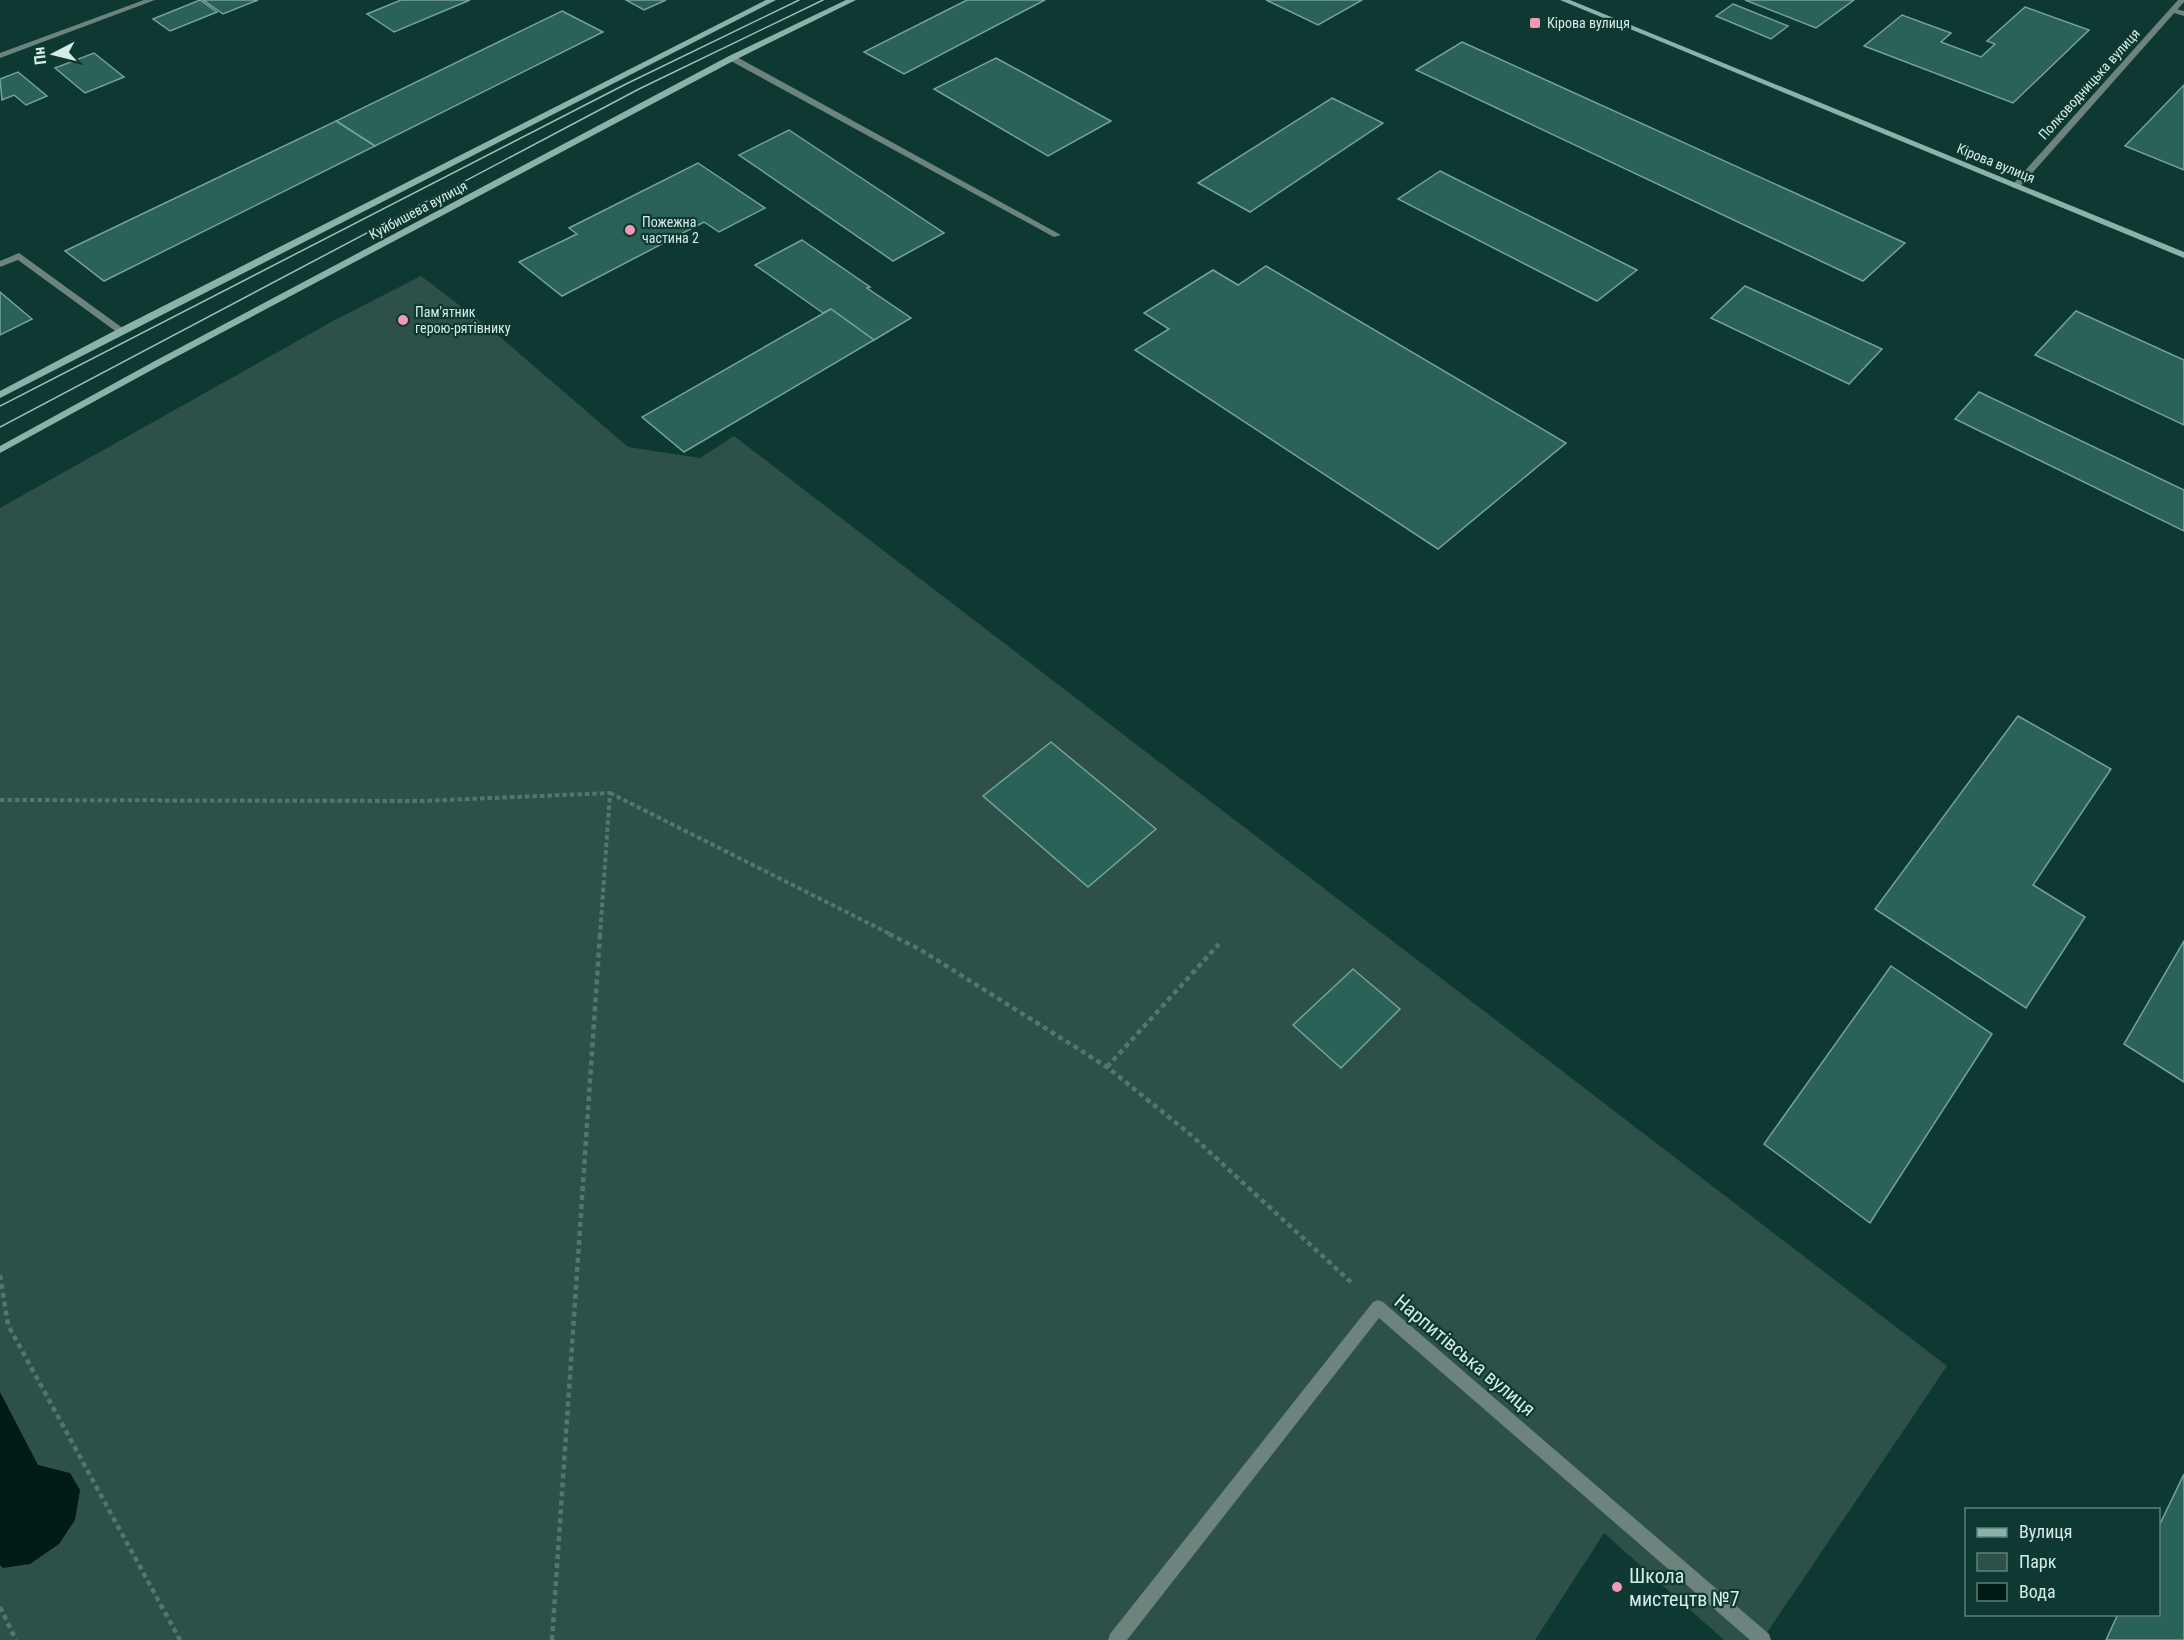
<svg xmlns="http://www.w3.org/2000/svg" width="2184" height="1640" font-family="'Roboto Condensed',sans-serif">
	<style>
		.green { fill: #2d5049 }
		.water { fill: #001b16 }
		.building { fill: #2a6258; stroke: #77a299; stroke-width: 1.5 }
		.lines { fill: none; stroke-linecap: round; stroke-linejoin: round }
		.path-far1 { stroke: #537770; stroke-width: 4; stroke-dasharray: 4.5 3; stroke-linecap: butt }
		.path { stroke: #537770; stroke-width: 4.5; stroke-dasharray: 5 4; stroke-linecap: butt }
		.lane { fill: #6c837e; fill-rule: evenodd }
		.street { fill: #6c837e; fill-rule: evenodd }
		.secondary { fill: #8cb1a9; fill-rule: evenodd }
		.tram { stroke: #a3beb9; stroke-width: 1.5 }
		.poi-dot { fill: #f19ab4; stroke: #0e3932; stroke-width: 2 }
		.labels { text-anchor: middle; dominant-baseline: central; stroke-width: 4.5; stroke-linejoin: round; paint-order: stroke }
		.far-poi-label { font-size: 14px; fill: #d5ebe6; stroke: #0e3932; text-anchor: start }
		.far-street-label { font-size: 14px; fill: #d5ebe6; stroke: #0e3932 }
		.near-street-label { font-size: 20px; fill: #d5ebe6; stroke: #0e3932 }
		.near-poi-label { font-size: 20px; fill: #d5ebe6; stroke: #0e3932; text-anchor: start }
	</style>
	<rect width="100%" height="100%" fill="#0e3932"/>
	<path class="green" d="M421,276L492,330L628,447L700,458L734,436L1947,1366L1762,1640H1724L1604,1533L1535,1640H0V508L333,321Z"/>
	<path class="water" d="M0,1392L38,1465L70,1473L80,1490L75,1520L59,1544L30,1564L3,1568L0,1565Z"/>
	<g class="building">
		<path d="M200,0L217,12L170,31L153,19Z"/>
		<path d="M203,0H258L223,14Z"/>
		<path d="M401,0H470L394,32L367,14Z"/>
		<path d="M626,0H666L644,10Z"/>
		<path d="M967,0H1045L904,74L864,52Z"/>
		<path d="M1266,0H1362L1318,25Z"/>
		<path d="M1745,0H1854L1816,28Z"/>
		<path d="M1733,4L1788,26L1771,39L1716,16Z"/>
		<path d="M2025,7L2089,30L2013,103L1864,46L1902,15L1951,33L1941,42L1981,57L1995,44L1987,41Z"/>
		<path d="M562,11L603,32L375,146L336,121Z"/>
		<path d="M1462,42L1905,243L1863,281L1416,70Z"/>
		<path d="M94,53L124,77L85,93L55,68Z"/>
		<path d="M996,58L1111,121L1048,156L934,89Z"/>
		<path d="M18,72L47,96L26,105L14,95L2,100L0,79Z"/>
		<path d="M2184,85V170L2125,146Z"/>
		<path d="M1332,98L1383,123L1250,212L1198,183Z"/>
		<path d="M336,121L375,146L104,281L65,251Z"/>
		<path d="M789,130L944,233L893,261L739,155Z"/>
		<path d="M698,163L765,208L719,232L704,222L562,296L519,262L577,234L569,228Z"/>
		<path d="M1440,171L1637,270L1597,301L1398,199Z"/>
		<path d="M802,240L870,287L867,288L911,318L874,340L831,309L823,313L755,265Z"/>
		<path d="M1266,266L1566,443L1438,549L1135,350L1169,329L1144,313L1213,270L1238,285Z"/>
		<path d="M1745,286L1882,349L1849,384L1711,318Z"/>
		<path d="M0,292L32,319L0,335Z"/>
		<path d="M831,309L874,340L684,452L642,417Z"/>
		<path d="M2076,311L2184,360V425L2035,355Z"/>
		<path d="M1979,392L2184,490V531L1955,419Z"/>
		<path d="M2018,716L2111,769L2033,885L2085,917L2026,1008L1875,909Z"/>
		<path d="M1051,742L1156,829L1088,887L983,796Z"/>
		<path d="M2184,941V1082L2124,1044Z"/>
		<path d="M1891,966L1992,1034L1870,1223L1764,1144Z"/>
		<path d="M1353,969L1400,1009L1341,1068L1293,1025Z"/>
		<path d="M2184,1474V1640H2106L2118,1614H2158V1528Z"/>
	</g>
	<g class="lines">
		<g class="path-far1">
			<path d="M610,793L892,935"/>
			<path d="M0,800L422,801L610,793L600,935"/>
		</g>
		<g class="path">
			<path d="M889,934L921,950L1107,1067L1191,1135L1353,1284"/>
			<path d="M1107,1067L1219,944"/>
			<path d="M0,1275L8,1325L180,1640"/>
			<path d="M0,1607L16,1640"/>
			<path d="M552,1640L600,934"/>
		</g>
		<g class="lane">
			<path d="M2171,8L2184,11V16L2171,12Z"/>
			<path d="M729,56H735L1061,235L1054,237L729,60Z"/>
			<path d="M19,253L124,329V333H118L18,260L0,267V261Z"/>
			<path d="M1378,1300L1383,1302L1769,1634L1771,1640H1750L1379,1318L1127,1640H1108L1110,1634L1373,1302Z"/>
		</g>
		<g class="street">
			<path d="M144,0H155L0,58V53Z"/>
			<path d="M2178,0H2184V2L2019,188H2013V184Z"/>
		</g>
		<g class="secondary">
			<path d="M766,0H776L0,398V391L118,329Z"/>
			<path d="M846,0H856L735,60L159,366L0,453V446L153,362L729,56Z"/>
			<path d="M1560,0H1570L2184,252V258Z"/>
		</g>
		<g class="tram">
			<path d="M0,406L626,84L799,0"/>
			<path d="M0,427L639,89L823,0"/>
		</g>
	</g>
	<g class="poi-dot">
		<rect x="1529" y="17" width="12" height="12" rx="3"/>
		<circle cx="630" cy="230" r="6"/>
		<circle cx="403" cy="320" r="6"/>
		<circle cx="1617" cy="1587" r="6"/>
	</g>
	<g class="labels">
		<g class="far-poi-label">
			<text x="1547" y="23">Кірова вулиця</text>
			<text x="642" y="222">Пожежна<tspan x="642" dy="16">частина 2</tspan></text>
			<text x="415" y="312">Пам'ятник<tspan x="415" dy="16">герою-рятівнику</tspan></text>
		</g>
		<g class="far-street-label">
			<text transform="translate(2089 84) rotate(-48)">Полководницька вулиця</text>
			<text transform="translate(1996 163) rotate(22)">Кірова вулиця</text>
			<text transform="translate(418 210) rotate(-28)">Куйбишева вулиця</text>
		</g>
		<g class="near-street-label">
			<text transform="translate(1465 1355) rotate(40)">Нарпитівська вулиця</text>
		</g>
		<g class="near-poi-label">
			<text x="1629" y="1576">Школа<tspan x="1629" dy="23">мистецтв №7</tspan></text>
		</g>
	</g>
	<rect x="1965" y="1508" width="195" height="108" fill="#0e3932" stroke="#5e807a" stroke-width="1.5"/>
	<rect x="1977" y="1528" width="30" height="9" fill="#8cb1a9" stroke="#5e807a" stroke-width="1.5"/>
	<text x="2019" y="1538" font-size="18" fill="#d5ebe6">Вулиця</text>
	<rect x="1977" y="1553" width="30" height="18" fill="#2d5049" stroke="#5e807a" stroke-width="1.5"/>
	<text x="2019" y="1568" font-size="18" fill="#d5ebe6">Парк</text>
	<rect x="1977" y="1583" width="30" height="18" fill="#001b16" stroke="#5e807a" stroke-width="1.5"/>
	<text x="2019" y="1598" font-size="18" fill="#d5ebe6">Вода</text>
	<g transform="translate(54 54) rotate(263)" stroke="#0e3932" stroke-width="4.5" paint-order="stroke">
	<path d="M0-4.5L10 22L0 15L-10 22Z" fill="#d5ebe6"/>
	<text y="-9" font-size="16" font-weight="bold" text-anchor="middle" fill="#d5ebe6">Пн</text>
	</g>
</svg>
